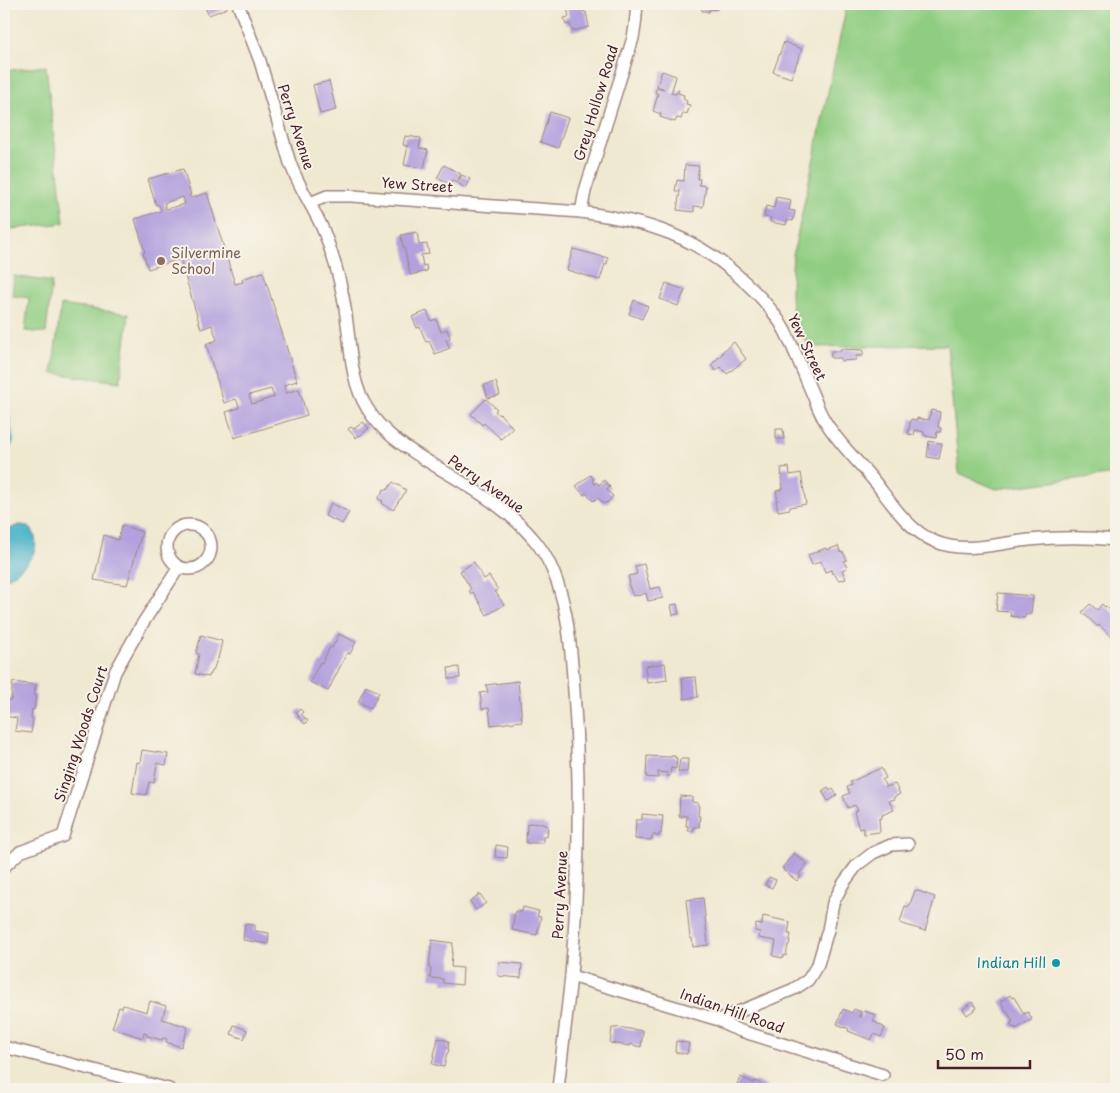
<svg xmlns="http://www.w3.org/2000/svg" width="1120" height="1093" font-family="'Playpen Sans',sans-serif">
<rect width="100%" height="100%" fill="#f7f3e8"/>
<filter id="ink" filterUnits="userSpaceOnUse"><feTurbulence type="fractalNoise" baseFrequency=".02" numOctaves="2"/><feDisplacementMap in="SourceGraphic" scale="10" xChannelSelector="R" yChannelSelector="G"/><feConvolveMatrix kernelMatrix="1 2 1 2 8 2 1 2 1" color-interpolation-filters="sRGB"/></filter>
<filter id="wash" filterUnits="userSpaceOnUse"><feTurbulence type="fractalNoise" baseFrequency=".0096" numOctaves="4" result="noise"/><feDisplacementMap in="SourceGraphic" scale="20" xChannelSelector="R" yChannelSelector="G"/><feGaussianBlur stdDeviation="1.12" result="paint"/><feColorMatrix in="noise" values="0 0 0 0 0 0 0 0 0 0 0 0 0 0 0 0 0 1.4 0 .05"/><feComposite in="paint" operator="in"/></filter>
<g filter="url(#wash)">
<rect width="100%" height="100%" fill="#f0e9d1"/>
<g fill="#90cd82" stroke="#6d7656">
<path d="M 847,4 L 1116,4 L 1116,474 L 996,489 L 959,473 L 947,345 L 809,347 C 804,338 799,328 795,318 C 788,299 792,275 793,255 Z"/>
<polygon points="46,66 64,223 4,230 4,71"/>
<polygon points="14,276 52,282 46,333 25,331 29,298 12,296"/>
<polygon points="61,305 129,314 120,382 52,373"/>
</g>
<path fill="#4ab3c9" stroke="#4a697a" d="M 18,525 C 26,525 31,526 34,534 C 42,557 19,570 4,581 L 4,532 Z"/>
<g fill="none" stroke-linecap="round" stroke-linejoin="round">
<polyline stroke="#4ab3c9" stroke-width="4" points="4,391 12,441 4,460"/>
</g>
<g id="blocks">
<g fill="#b2a1de" fill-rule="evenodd">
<polygon points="206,4 226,4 227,8 209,15 204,6"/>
<polygon points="566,4 582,4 584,12 586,12 589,27 572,31 570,24 566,25 564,18 569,17"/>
<polygon points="701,4 717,4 718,9 709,10 709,12 707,12 707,11 702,11"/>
<polygon points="784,42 802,49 791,78 773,72"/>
<polygon points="662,71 676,76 676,77 671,93 676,94 677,90 679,90 678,93 684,95 683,99 687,101 686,104 690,105 687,114 683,113 681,119 677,118 675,122 660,117 661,114 653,111 658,94 655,93 657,87 664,89 657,86"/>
<polygon points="329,81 336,110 320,114 313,85"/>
<polygon points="550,112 568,118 558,148 540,142"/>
<polygon points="405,136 421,138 419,148 428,150 424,168 404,165 408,146 403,145"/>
<polygon points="444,165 461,174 456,183 452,180 450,185 437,178"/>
<polygon points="685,165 699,166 697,179 700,179 699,185 706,186 703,207 694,206 694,212 677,210 680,191 675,191 677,180 684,181"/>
<path d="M 183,169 L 191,195 L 189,195 L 190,198 L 207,193 L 235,284 L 243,282 L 242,279 L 263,272 L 297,381 L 284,385 L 286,393 L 299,389 L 307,415 L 234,438 L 226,412 L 239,408 L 238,403 L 236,399 L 224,403 L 206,344 L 217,340 L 212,325 L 201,329 L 180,259 L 148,269 L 143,253 L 145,252 L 135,219 L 161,211 L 159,205 L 156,205 L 148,179 ZM 183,197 L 185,204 L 166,209 L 164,203 ZM 271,389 L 274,397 L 252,404 L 249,395 Z"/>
<polygon points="462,175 470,179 465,188 457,183"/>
<polygon points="776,197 791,200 789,210 795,211 793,221 787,220 786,225 770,222 771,218 764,217 766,206 774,208"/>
<polygon points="417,232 419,245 427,244 429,254 421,255 423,266 426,265 427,271 410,275 404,247 403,247 401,235"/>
<polygon points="573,249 608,258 607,264 605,264 600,280 567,270"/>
<polygon points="666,283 685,290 678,306 660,299"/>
<polygon points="634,300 648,306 642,319 629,314"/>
<polygon points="427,311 431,321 436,319 441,332 447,329 450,338 446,340 450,348 435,354 429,341 426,342 420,327 417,328 412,317"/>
<polygon points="734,342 746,359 727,374 721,367 716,371 711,365 723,353 722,352"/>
<polygon points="841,349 863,350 863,356 856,356 856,360 841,361 841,358 831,358 831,351 841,351"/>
<polygon points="496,382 500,395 488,398 484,385"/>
<polygon points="486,399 497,409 495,411 499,415 500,414 513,428 501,439 484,423 482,425 471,414"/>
<polygon points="931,410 940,412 938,427 941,428 940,432 937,432 936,438 926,436 926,435 924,435 924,432 915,430 914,435 908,434 911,419 917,420 917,418 929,420"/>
<polygon points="363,422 369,428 360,436 359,435 356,438 348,429 351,427 354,429"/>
<polygon points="776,429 783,429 784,439 776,439"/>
<polygon points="929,441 942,444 939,459 927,457"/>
<polygon points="789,467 790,475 801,473 806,504 790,507 790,509 778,511 776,500 778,500 776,491 783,489 781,468"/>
<polygon points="590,475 594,479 592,481 595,484 596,482 599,485 604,480 610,487 607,490 613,496 607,503 606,502 604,504 598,498 593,501 586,493 584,495 576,486"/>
<polygon points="393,482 406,490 401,499 400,499 393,510 382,503 383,501 378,499 384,489 387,490"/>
<polygon points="331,503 349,512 342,524 325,516"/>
<polygon points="122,525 142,532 127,585 94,580 104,535 118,540"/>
<polygon points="838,546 841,553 843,552 847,560 844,561 847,568 842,570 846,579 843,580 843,579 838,580 834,573 832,574 831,570 825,572 821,561 812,565 808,555 826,548 827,550"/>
<polygon points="474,562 484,579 489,576 498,590 495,591 504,605 487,615 473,592 471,594 469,590 471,589 460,571"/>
<polygon points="644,564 650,589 660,587 663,598 648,601 646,593 638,596 638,595 633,596 628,583 630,583 628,576 637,574 635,566"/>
<polygon points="998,593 1033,596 1031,614 1025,614 1025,618 1010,616 1011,612 996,611"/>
<polygon points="677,604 679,614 673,615 671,605"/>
<polygon points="1090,604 1097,610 1102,604 1105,607 1106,606 1116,616 1116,634 1113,638 1099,625 1098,627 1082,612"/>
<polygon points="339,634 356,642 350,654 347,653 328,691 310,682 320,662 322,663 330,647 332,648"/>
<polygon points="201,635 222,641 218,659 217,659 213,671 211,671 209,677 195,674 199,654 196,653"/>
<polygon points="665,663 667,680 647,683 645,666"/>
<polygon points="459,667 460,678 449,679 448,668"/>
<polygon points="696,677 698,697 684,699 682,678"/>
<polygon points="518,681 522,721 491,725 489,708 482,709 480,693 488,692 486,685"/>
<polygon points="13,682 36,685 34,695 36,695 34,710 32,709 31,718 33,719 31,733 15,731 17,718 4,716 6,700 11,700"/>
<polygon points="366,686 379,692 371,708 358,702"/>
<polygon points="300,709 303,712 301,714 308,721 305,724 298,718 299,716 296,713"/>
<polygon points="142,750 168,754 166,765 157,763 154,783 149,782 146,795 132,793 137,762 140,763"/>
<polygon points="647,756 671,757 671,756 675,756 675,758 677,758 676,769 671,768 670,776 667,776 668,773 658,772 658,778 646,777"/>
<polygon points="680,759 688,759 687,772 678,772"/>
<polygon points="881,768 886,778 882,780 886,787 895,784 900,794 894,797 895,799 889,801 894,810 882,815 882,818 879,819 880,832 864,834 863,828 859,829 854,812 858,810 855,805 848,808 843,796 850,793 847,787 852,785 850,782"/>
<polygon points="828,787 830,791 833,789 837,795 828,801 822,791"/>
<polygon points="680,796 692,797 692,802 698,803 698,806 699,806 698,816 700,816 699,827 694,827 693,831 688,831 688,826 686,826 687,816 679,816"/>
<polygon points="642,814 663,816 661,834 659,834 659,836 655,836 655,834 653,834 652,838 651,838 651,840 635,839 636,820 642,820"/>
<polygon points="529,823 544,824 544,825 548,826 547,837 543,836 543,843 526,843 527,824 529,824"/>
<polygon points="496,845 508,847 507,858 495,857"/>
<polygon points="794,853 807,864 799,874 801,876 797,881 783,870 784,869 782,868"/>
<polygon points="769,877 776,880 772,888 765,885"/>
<polygon points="915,890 935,897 925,931 900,923 905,906 909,907"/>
<polygon points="480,894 486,903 476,910 470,901"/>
<polygon points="703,898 708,945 693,947 692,938 690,938 686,900"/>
<polygon points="523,907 539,911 537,916 541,917 537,935 512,930 515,911 522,912"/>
<polygon points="763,916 790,922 788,934 791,934 789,945 788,945 786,956 784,955 783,958 773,956 776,941 759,938 760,932 755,931 756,924 762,925"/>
<polygon points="245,924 255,925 255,931 269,933 268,944 243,940"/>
<polygon points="432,940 453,943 451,967 463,968 462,985 443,983 443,979 430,978 431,969 429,968"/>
<polygon points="499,962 522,964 521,978 498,976"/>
<polygon points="1010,995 1012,998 1014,997 1024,1014 1028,1012 1032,1019 1016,1029 1015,1027 1013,1028 1010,1024 1012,1023 1011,1022 1013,1021 1001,1003 1001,1001"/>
<polygon points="150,1001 166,1006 162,1019 188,1027 181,1047 166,1042 167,1039 163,1038 162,1040 147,1036 147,1034 144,1033 143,1038 112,1028 119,1007 122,1008 123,1005 147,1012"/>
<polygon points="972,1002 977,1008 967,1015 963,1009"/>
<polygon points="843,1009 852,1013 854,1009 861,1012 859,1016 861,1017 864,1011 876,1015 873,1021 885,1028 881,1037 874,1034 871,1040 848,1031 849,1029 837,1024"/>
<polygon points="234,1025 247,1030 244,1039 231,1034"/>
<polygon points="617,1027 643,1031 641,1047 632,1045 632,1043 631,1043 630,1046 610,1043 612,1028 617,1028"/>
<polygon points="438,1038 449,1041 448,1049 449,1049 448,1053 447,1053 444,1067 432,1064"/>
<polygon points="676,1041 689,1043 687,1054 675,1052"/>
<polygon points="740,1077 754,1083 755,1081 766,1086 765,1089 735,1089"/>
</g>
</g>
</g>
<g filter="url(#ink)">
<use href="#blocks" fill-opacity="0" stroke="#9d847e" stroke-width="1"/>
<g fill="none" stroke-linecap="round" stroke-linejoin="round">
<defs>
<g id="minor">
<path d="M 238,4 L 260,61 L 290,163 C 298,184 310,203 320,223 C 327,237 331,252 336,267 C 341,285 345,304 347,323 C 351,352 351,382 367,408 C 382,433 405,447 429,462 C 466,485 508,507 536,542 C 567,581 571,643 574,691 C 581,786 579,881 571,976 C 567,1014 562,1052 558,1089"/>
<path d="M 310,203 L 327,196 L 352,196 L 581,212 C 647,221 699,237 747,284 C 762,298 776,313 785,331 C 795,351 803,372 812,393 C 816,402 819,412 825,421 C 838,443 858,461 875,482 C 892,504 909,531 936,542 C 966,554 999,543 1029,540 C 1058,537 1087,537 1116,540"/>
<polyline points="581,212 585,191 633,38 635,26 637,4"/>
<circle cx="189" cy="547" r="22"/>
<polyline points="4,867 20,852 63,836 115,672 141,626 179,567"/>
<polyline points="571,976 719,1020 728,1026 741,1031 883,1075"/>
<polyline points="719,1020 794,989 808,980 818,964 828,930 833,903 843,884 857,865 873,853 891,845 908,844"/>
<polyline points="4,1047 169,1089"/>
</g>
</defs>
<use href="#minor" stroke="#9d847e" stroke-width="14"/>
<use href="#minor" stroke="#fff" stroke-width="11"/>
</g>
</g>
<circle fill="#8d6e63" stroke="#f7f3e8" stroke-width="2" cx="161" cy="261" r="5"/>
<circle fill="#0f9aa8" stroke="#f7f3e8" stroke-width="2" cx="1056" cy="963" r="5"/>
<g text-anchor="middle" stroke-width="4" stroke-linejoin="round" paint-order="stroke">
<g font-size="14" fill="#4a1f2b" stroke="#f7f3e8">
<text transform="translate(596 103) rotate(-73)" y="5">Grey Hollow Road</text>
<text transform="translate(296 127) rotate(72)" y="5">Perry Avenue</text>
<text transform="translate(417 185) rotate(4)" y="5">Yew Street</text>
<text transform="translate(807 347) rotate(65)" y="5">Yew Street</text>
<text transform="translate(486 484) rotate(35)" y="5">Perry Avenue</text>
<text transform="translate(81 734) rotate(-72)" y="5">Singing Woods Court</text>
<text transform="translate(560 895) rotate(-87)" y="5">Perry Avenue</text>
<text transform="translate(732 1011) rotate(19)" y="5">Indian Hill Road</text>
</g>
<g font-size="14" fill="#785e54" stroke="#f7f3e8" text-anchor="start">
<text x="171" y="258">Silvermine<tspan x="171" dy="16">School</tspan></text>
</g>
<g font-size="14" fill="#0d838f" stroke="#f7f3e8" text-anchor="end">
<text x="1046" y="968">Indian Hill</text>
</g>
</g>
<rect width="1120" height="1093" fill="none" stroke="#f7f3e8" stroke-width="20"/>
<path d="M938 1060v8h92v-8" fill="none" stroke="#4a1f2b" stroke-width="2.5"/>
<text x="945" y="1060" font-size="15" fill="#4a1f2b" stroke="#f7f3e8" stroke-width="4" paint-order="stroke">50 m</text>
</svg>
